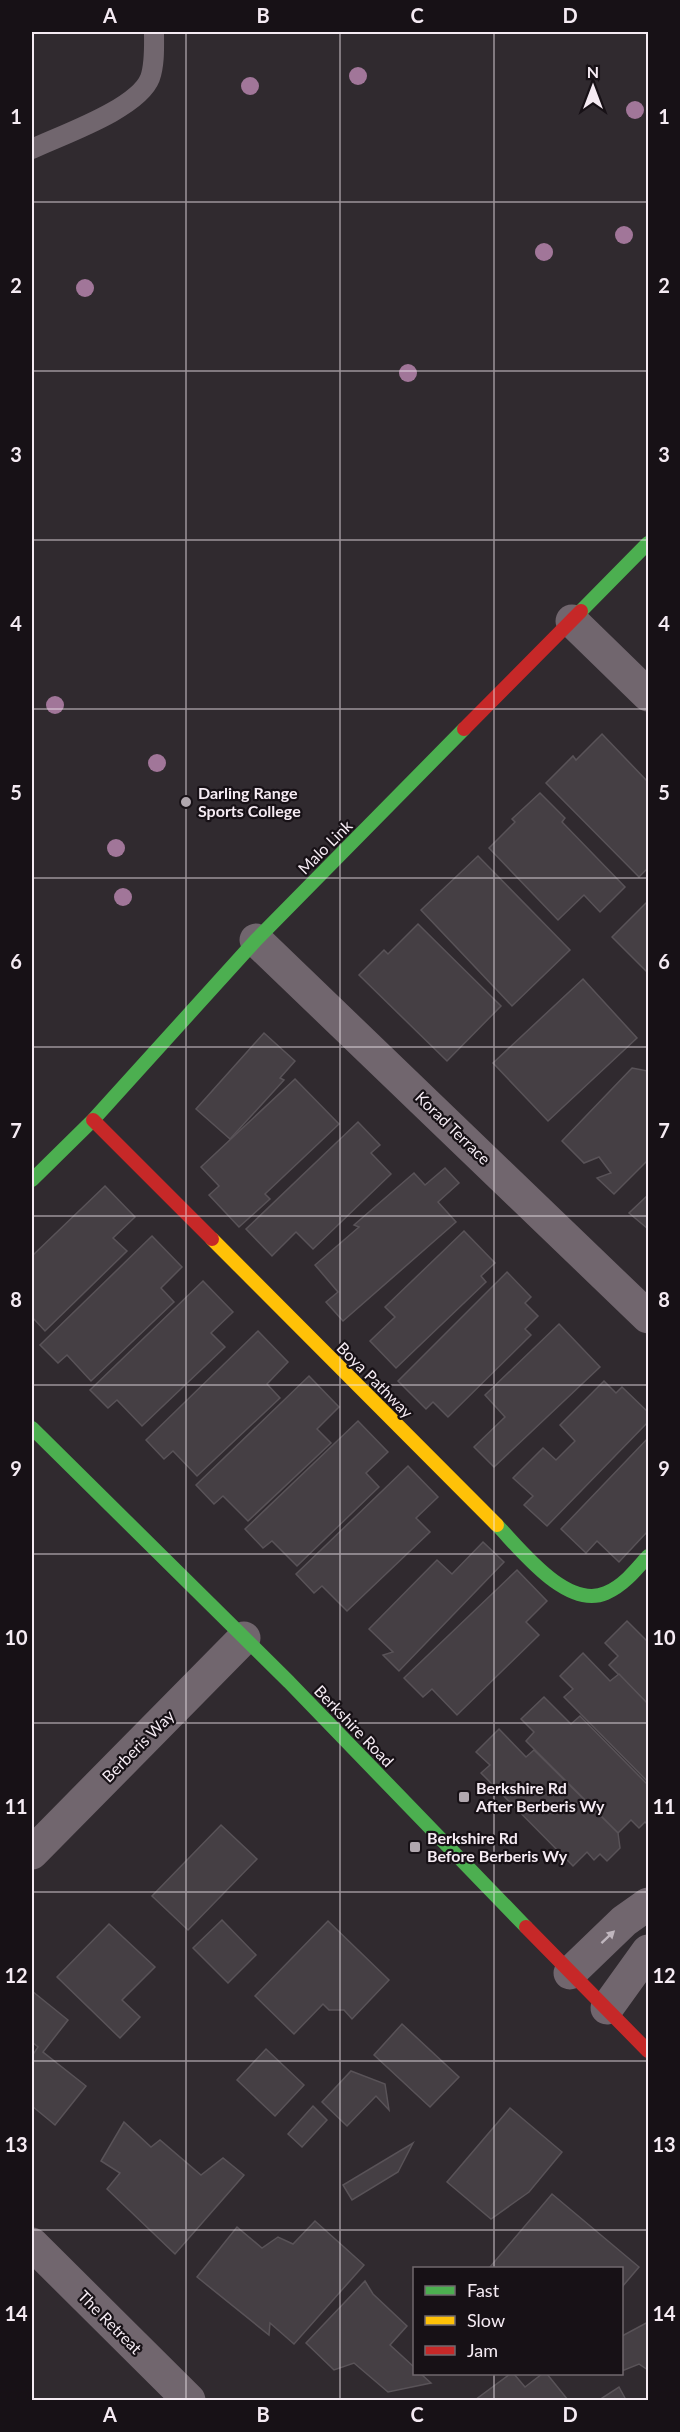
<svg xmlns="http://www.w3.org/2000/svg" width="680" height="2432" font-family="Lato,sans-serif">
<rect width="100%" height="100%" fill="#302a2f"/>
<g fill="#453f44" stroke="#595358" stroke-width="1.5">
<polygon points="602,734 648,782 648,868 639,877 546,783 573,756 576,760"/>
<polygon points="540,793 565,818 562,822 625,887 600,912 584,895 558,920 489,848 515,822 512,819"/>
<polygon points="478,856 570,950 512,1006 421,910"/>
<polygon points="648,901 648,973 612,937"/>
<polygon points="418,924 501,1006 447,1061 359,975 384,950 388,954"/>
<polygon points="583,979 637,1038 548,1121 493,1063"/>
<polygon points="264,1033 295,1061 280,1078 284,1080 230,1139 196,1109"/>
<polygon points="632,1068 648,1071 648,1160 614,1194 597,1178 611,1173 599,1157 584,1163 562,1141"/>
<polygon points="295,1079 339,1124 265,1194 270,1199 239,1227 209,1195 219,1186 201,1167"/>
<polygon points="358,1122 380,1145 371,1153 391,1174 313,1249 296,1232 272,1256 246,1229"/>
<polygon points="445,1168 459,1183 438,1202 456,1222 343,1321 326,1302 338,1292 315,1265 359,1227 354,1225 414,1173 425,1185"/>
<polygon points="105,1186 135,1217 113,1238 127,1251 45,1331 32,1317 32,1256"/>
<polygon points="648,1195 648,1229 629,1213"/>
<polygon points="464,1231 495,1263 481,1276 486,1282 396,1368 370,1341 395,1317 385,1307"/>
<polygon points="152,1236 182,1267 161,1288 174,1302 91,1381 67,1355 58,1363 40,1345"/>
<polygon points="507,1272 531,1297 525,1303 538,1316 525,1329 531,1335 448,1417 433,1402 426,1409 398,1381"/>
<polygon points="203,1281 233,1312 211,1333 225,1347 142,1426 117,1400 108,1408 90,1390"/>
<polygon points="559,1324 600,1367 494,1467 474,1447 505,1417 485,1395"/>
<polygon points="258,1331 288,1362 267,1384 280,1398 197,1476 173,1451 164,1459 146,1440"/>
<polygon points="309,1376 339,1407 317,1429 331,1443 248,1521 223,1496 214,1504 196,1485"/>
<polygon points="604,1381 616,1393 622,1387 648,1412 648,1422 547,1526 524,1505 533,1496 513,1478 543,1448 556,1460 575,1441 560,1425"/>
<polygon points="358,1421 388,1452 366,1473 379,1487 297,1566 272,1541 263,1548 245,1529"/>
<polygon points="648,1438 648,1531 619,1562 597,1541 586,1553 561,1529"/>
<polygon points="408,1466 438,1497 416,1518 430,1532 347,1611 322,1586 314,1593 296,1574"/>
<polygon points="483,1542 504,1562 399,1671 383,1655 393,1652 369,1629 437,1560 452,1574"/>
<polygon points="517,1570 547,1601 526,1622 539,1635 457,1715 432,1689 423,1697 404,1678"/>
<polygon points="627,1621 648,1642 648,1704 609,1665 618,1656 605,1643"/>
<polygon points="583,1653 610,1681 619,1674 648,1704 648,1782 564,1697 573,1689 560,1676"/>
<polygon points="544,1697 571,1724 580,1716 648,1785 648,1825 645,1822 639,1828 631,1820 618,1833 526,1741 534,1732 521,1719"/>
<polygon points="499,1729 526,1757 534,1750 618,1833 620,1848 607,1861 600,1854 594,1860 587,1852 573,1866 481,1773 490,1765 476,1752"/>
<polygon points="221,1825 257,1859 188,1930 152,1896"/>
<polygon points="222,1920 256,1955 228,1983 193,1948"/>
<polygon points="328,1921 389,1980 352,2019 344,2010 329,2010 323,2004 294,2034 255,1996"/>
<polygon points="109,1924 155,1967 122,2000 140,2017 120,2038 57,1977"/>
<polygon points="32,1991 68,2020 43,2052 86,2086 55,2125 32,2106 32,2056 38,2047 32,2042"/>
<polygon points="402,2024 459,2077 430,2107 374,2055"/>
<polygon points="266,2049 304,2085 275,2116 237,2080"/>
<polygon points="351,2071 385,2084 389,2110 376,2096 347,2126 322,2102"/>
<polygon points="313,2106 327,2120 302,2147 288,2134"/>
<polygon points="510,2108 562,2152 529,2192 491,2219 447,2182"/>
<polygon points="124,2122 151,2147 160,2140 201,2175 223,2158 244,2175 175,2254 107,2189 120,2173 101,2161"/>
<polygon points="413,2143 398,2172 352,2200 343,2185"/>
<polygon points="552,2194 639,2267 622,2287 622,2268 490,2267"/>
<polygon points="315,2221 364,2265 294,2344 270,2323 269,2335 197,2277 237,2227 262,2248 278,2237 293,2244"/>
<polygon points="365,2281 373,2294 407,2326 390,2345 414,2367 414,2374 421,2374 431,2383 388,2392 354,2363 334,2370 306,2343"/>
<polygon points="648,2322 648,2370 639,2364 622,2371 622,2336"/>
<polygon points="510,2374 514,2374 525,2387 542,2374 547,2374 568,2400 475,2400"/>
<polygon points="619,2387 626,2400 599,2400"/>
</g>
<g fill="none" stroke-linecap="round" stroke-linejoin="round">
<path stroke="#71666e" stroke-width="20" d="M 32,149 C 61,135 138,109 150,78 C 155,64 154,46 154,32"/>
<g stroke="#71666e" stroke-width="33">
<polyline points="572,621 648,695"/>
<polyline points="256,940 648,1317"/>
<polyline points="32,1853 244,1638"/>
<polyline points="570,1973 624,1921 648,1904"/>
<polyline points="607,2008 648,1951"/>
<polyline points="32,2244 189,2400"/>
</g>
<g stroke="#4caf50" stroke-width="14">
<polyline points="581,611 648,543"/>
<polyline points="32,1180 93,1120 256,940 464,729"/>
<polyline points="32,1428 289,1682 526,1927"/>
<path d="M 497,1525 C 521,1550 567,1610 606,1593 C 623,1586 636,1570 648,1556"/>
</g>
<polyline stroke="#ffc107" stroke-width="14" points="212,1239 497,1525"/>
<g stroke="#c62828" stroke-width="14">
<polyline points="464,729 581,611"/>
<polyline points="93,1120 212,1239"/>
<polyline points="526,1927 648,2051"/>
</g>
</g>
<g fill="#a17699">
<circle cx="358" cy="76" r="9"/>
<circle cx="250" cy="86" r="9"/>
<circle cx="635" cy="110" r="9"/>
<circle cx="624" cy="235" r="9"/>
<circle cx="544" cy="252" r="9"/>
<circle cx="85" cy="288" r="9"/>
<circle cx="408" cy="373" r="9"/>
<circle cx="55" cy="705" r="9"/>
<circle cx="157" cy="763" r="9"/>
<circle cx="116" cy="848" r="9"/>
<circle cx="123" cy="897" r="9"/>
</g>
<defs><path id="oneway-solid" d="M-6-.8H1V-3.2L6.5 0L1 3.2V.8H-6Z" transform="scale(1.5)"/></defs>
<use fill="#c0b6be" href="#oneway-solid" transform="translate(608 1937) rotate(-43)"/>
<path fill="none" stroke="#f5ebf3" stroke-width="1.5" stroke-opacity="0.55" d="M 186,32 L 186,2400M 340,32 L 340,2400M 494,32 L 494,2268M 32,202 L 648,202M 32,371 L 648,371M 32,540 L 648,540M 32,709 L 648,709M 32,878 L 648,878M 32,1047 L 648,1047M 32,1216 L 648,1216M 32,1385 L 648,1385M 32,1554 L 648,1554M 32,1723 L 648,1723M 32,1892 L 648,1892M 32,2061 L 648,2061M 32,2230 L 648,2230M 494,2374 L 494,2400"/>
<g fill="#b0a7ae" stroke="#171116" stroke-width="2">
<circle cx="186" cy="802" r="6"/>
<rect x="458" y="1791" width="12" height="12" rx="3"/>
<rect x="409" y="1841" width="12" height="12" rx="3"/>
</g>
<g text-anchor="middle" stroke-width="4.5" stroke-linejoin="round" paint-order="stroke">
<g font-size="16" font-weight="bold" fill="#f5ebf3" stroke="#171116" text-anchor="start">
<text x="198" y="799">Darling Range<tspan x="198" dy="18">Sports College</tspan></text>
<text x="476" y="1794">Berkshire Rd<tspan x="476" dy="18">After Berberis Wy</tspan></text>
<text x="427" y="1844">Berkshire Rd<tspan x="427" dy="18">Before Berberis Wy</tspan></text>
</g>
<g font-size="16" fill="#f5ebf3" stroke="#171116">
<text transform="translate(325 847) rotate(-45)" y="6">Malo Link</text>
<text transform="translate(453 1128) rotate(44)" y="6">Korad Terrace</text>
<text transform="translate(375 1380) rotate(45)" y="6">Boya Pathway</text>
<text transform="translate(354 1726) rotate(46)" y="6">Berkshire Road</text>
<text transform="translate(138 1746) rotate(-45)" y="6">Berberis Way</text>
<text transform="translate(110 2322) rotate(45)" y="6">The Retreat</text>
</g>
</g>
<rect width="680" height="2432" fill="none" stroke="#171116" stroke-width="66"/>
<rect x="413" y="2267" width="210" height="108" fill="#171116" stroke="#70686e" stroke-width="1.5"/>
<rect x="425" y="2286" width="30" height="9" fill="#4caf50" stroke="#70686e" stroke-width="1.5"/>
<text x="467" y="2297" font-size="18" fill="#f5ebf3">Fast</text>
<rect x="425" y="2316" width="30" height="9" fill="#ffc107" stroke="#70686e" stroke-width="1.5"/>
<text x="467" y="2327" font-size="18" fill="#f5ebf3">Slow</text>
<rect x="425" y="2346" width="30" height="9" fill="#c62828" stroke="#70686e" stroke-width="1.5"/>
<text x="467" y="2357" font-size="18" fill="#f5ebf3">Jam</text>
<g transform="translate(593 87)" stroke="#171116" stroke-width="4.5" paint-order="stroke">
<path d="M0-4.5L10 22L0 15L-10 22Z" fill="#f5ebf3"/>
<text y="-9" font-size="16" font-weight="bold" text-anchor="middle" fill="#f5ebf3">N</text>
</g>
<rect x="33" y="33" width="614" height="2366" fill="none" stroke="#f5ebf3" stroke-width="2"/>
<g font-size="20" text-anchor="middle" font-weight="bold" fill="#f5ebf3">
<text x="110" y="23">A</text>
<text x="263" y="23">B</text>
<text x="417" y="23">C</text>
<text x="570" y="23">D</text>
<text x="16" y="124">1</text>
<text x="664" y="124">1</text>
<text x="16" y="293">2</text>
<text x="664" y="293">2</text>
<text x="16" y="462">3</text>
<text x="664" y="462">3</text>
<text x="16" y="631">4</text>
<text x="664" y="631">4</text>
<text x="16" y="800">5</text>
<text x="664" y="800">5</text>
<text x="16" y="969">6</text>
<text x="664" y="969">6</text>
<text x="16" y="1138">7</text>
<text x="664" y="1138">7</text>
<text x="16" y="1307">8</text>
<text x="664" y="1307">8</text>
<text x="16" y="1476">9</text>
<text x="664" y="1476">9</text>
<text x="16" y="1645">10</text>
<text x="664" y="1645">10</text>
<text x="16" y="1814">11</text>
<text x="664" y="1814">11</text>
<text x="16" y="1983">12</text>
<text x="664" y="1983">12</text>
<text x="16" y="2152">13</text>
<text x="664" y="2152">13</text>
<text x="16" y="2321">14</text>
<text x="664" y="2321">14</text>
<text x="110" y="2422">A</text>
<text x="263" y="2422">B</text>
<text x="417" y="2422">C</text>
<text x="570" y="2422">D</text>
</g>
</svg>
